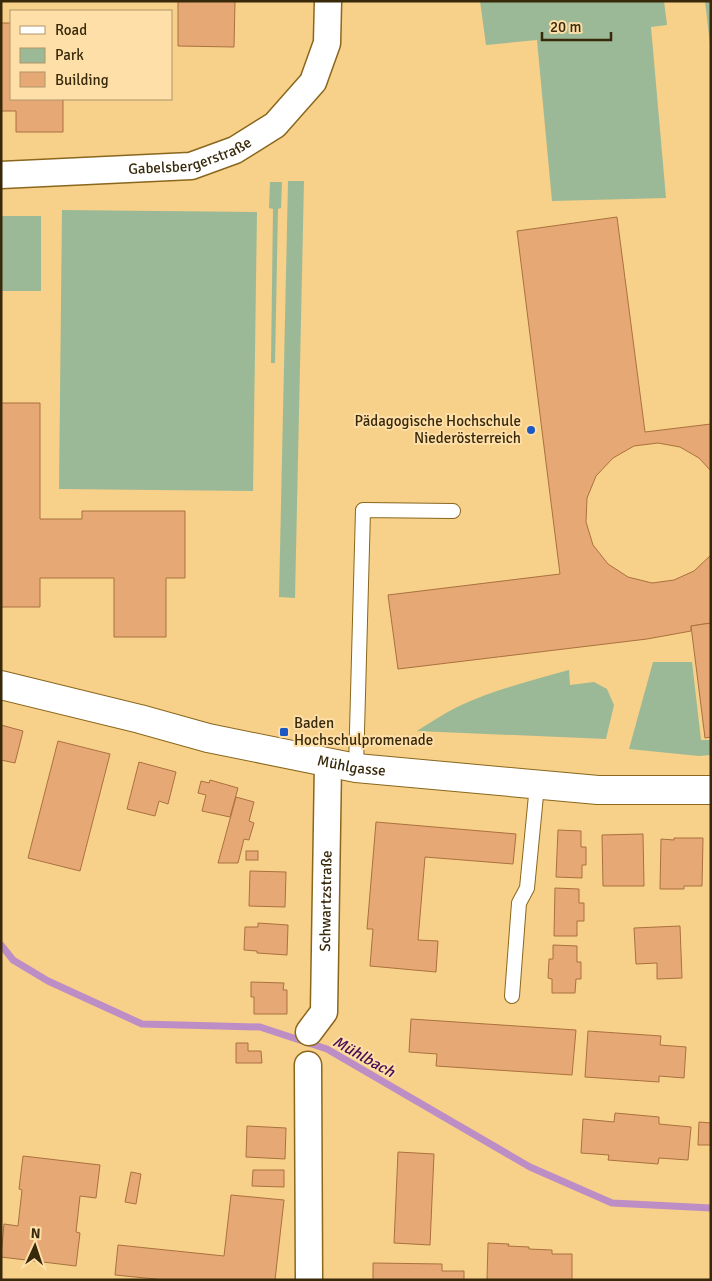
<svg xmlns="http://www.w3.org/2000/svg" width="712" height="1281" font-family="Signika,sans-serif">
<rect width="100%" height="100%" fill="#f7d08a"/>
<g fill="#9bb996">
<polygon points="480,1 664,1 667,25 651,27 666,198 552,201 537,40 486,45"/>
<polygon points="705,1 711,1 711,53"/>
<polygon points="288,181 304,181 295,598 279,597"/>
<polygon points="270,182 282,182 281,208 278,209 275,363 271,363 273,209 269,208"/>
<polygon points="62,210 257,212 253,491 59,489"/>
<rect x="1" y="216" width="40" height="75"/>
<polygon points="653,662 692,662 701,740 711,740 711,755 699,756 629,749"/>
<path d="M 569,670 L 570,685 L 594,682 L 607,689 L 614,705 L 606,739 L 417,731 C 426,725 436,719 446,713 C 482,693 529,681 569,670 Z"/>
</g>
<g fill="none" stroke-linecap="round" stroke-linejoin="round">
<polyline stroke="#bd8dc6" stroke-width="7" points="1,945 13,960 48,981 142,1024 260,1027 327,1049 530,1167 612,1203 711,1208"/>
</g>
<g fill="#e6a975" stroke="#aa713e">
<polygon points="178,1 235,1 234,47 178,46"/>
<polygon points="1,23 11,23 11,99 63,99 63,132 16,132 16,111 1,111"/>
<polygon points="617,217 645,432 711,424 711,471 699,458 680,447 658,443 634,446 613,458 596,476 587,498 586,522 593,545 608,564 628,577 652,583 674,580 694,571 711,555 711,623 691,626 691,631 647,639 398,669 388,595 560,574 517,231"/>
<polygon points="1,403 40,403 40,519 82,519 82,511 185,511 185,578 166,578 166,637 114,637 114,578 40,578 40,607 1,607"/>
<polygon points="711,623 711,737 705,738 691,626"/>
<polygon points="1,725 23,731 15,763 1,760"/>
<polygon points="58,741 110,754 80,871 28,858"/>
<polygon points="139,762 176,772 168,804 159,801 155,816 127,809"/>
<polygon points="210,780 238,788 230,817 202,811 206,795 198,793 201,781 209,783"/>
<polygon points="236,797 254,802 249,821 254,823 249,840 244,839 238,863 218,863"/>
<polygon points="376,822 516,834 513,864 425,857 418,940 438,941 436,972 370,966 373,929 367,929"/>
<polygon points="558,830 581,831 581,847 586,847 586,865 582,865 582,878 556,877"/>
<polygon points="643,834 644,886 603,886 602,835"/>
<polygon points="674,838 703,838 702,886 684,886 684,889 660,889 661,839 674,840"/>
<rect x="246" y="851" width="12" height="9"/>
<polygon points="250,871 286,872 285,907 249,906"/>
<polygon points="555,888 579,889 579,903 584,903 584,921 577,921 577,936 554,936"/>
<polygon points="258,923 288,925 287,955 257,953 257,951 244,950 245,927 258,927"/>
<polygon points="680,926 682,978 657,979 657,963 636,964 634,928"/>
<polygon points="553,945 577,946 577,962 581,962 581,979 576,979 575,993 552,993 552,979 548,978 549,959 553,959"/>
<polygon points="251,982 284,983 283,990 287,990 287,1014 254,1014 254,997 251,997"/>
<polygon points="411,1019 576,1030 572,1075 436,1066 437,1054 409,1052"/>
<polygon points="588,1031 661,1036 660,1045 686,1047 684,1078 659,1076 659,1082 585,1077"/>
<polygon points="236,1043 248,1043 248,1051 261,1051 262,1063 236,1063"/>
<polygon points="615,1113 659,1117 659,1124 691,1127 688,1160 659,1158 658,1164 608,1160 609,1155 581,1153 583,1119 614,1122"/>
<polygon points="699,1122 711,1123 711,1145 698,1145"/>
<polygon points="247,1126 286,1128 285,1159 246,1157"/>
<polygon points="398,1152 434,1154 430,1245 394,1243"/>
<polygon points="23,1156 100,1165 96,1198 80,1196 76,1232 80,1233 76,1266 1,1257 4,1224 18,1226 22,1190 19,1189"/>
<polygon points="253,1170 284,1170 284,1187 252,1186"/>
<polygon points="131,1172 141,1174 136,1204 125,1202"/>
<polygon points="231,1195 284,1200 275,1280 165,1280 115,1275 118,1245 224,1256"/>
<polygon points="488,1243 509,1244 508,1246 529,1247 529,1249 552,1250 552,1254 572,1254 572,1280 487,1280"/>
<polygon points="373,1263 442,1264 442,1271 464,1271 464,1280 373,1280"/>
</g>
<g fill="none" stroke-linecap="round" stroke-linejoin="round">
<defs>
<g id="service">
<polyline points="356,768 363,510 453,511"/>
<polyline points="512,996 519,903 527,888 537,785"/>
</g>
<g id="minor">
<path id="s1" d="M 1,175 L 191,166 L 235,150 L 275,125 L 313,82 L 327,43 L 328,1"/>
<path id="s2" d="M 309,1032 L 324,1012 L 328,764"/>
<polyline points="308,1065 309,1280"/>
</g>
<g id="tertiary">
<path id="s3" d="M 1,685 L 140,719 L 208,738 L 356,768 L 598,790 L 711,790"/>
</g>
</defs>
<use href="#service" stroke="#8a671d" stroke-width="16"/>
<use href="#minor" stroke="#8a671d" stroke-width="29"/>
<use href="#tertiary" stroke="#8a671d" stroke-width="30"/>
<use href="#service" stroke="#fff" stroke-width="14"/>
<use href="#minor" stroke="#fff" stroke-width="26"/>
<use href="#tertiary" stroke="#fff" stroke-width="28"/>
</g>
<g fill="#1c58c4" stroke="#fedfa8" stroke-width="2">
<circle cx="531" cy="430" r="5"/>
<rect x="279" y="727" width="10" height="10" rx="2.5"/>
</g>
<g text-anchor="middle" stroke-width="4" stroke-linejoin="round" paint-order="stroke">
<g font-size="15" fill="#38290b" stroke="#fedfa8">
<text dy="5" stroke="none"><textPath href="#s1" startOffset="191">Gabelsbergerstraße</textPath></text>
<text dy="5" stroke="none"><textPath href="#s3" startOffset="360">Mühlgasse</textPath></text>
<text dy="5" stroke="none"><textPath href="#s2" startOffset="136">Schwartzstraße</textPath></text>
</g>
<g font-size="15" fill="#38290b" stroke="#fedfa8" text-anchor="end">
<text x="521" y="426">Pädagogische Hochschule<tspan x="521" dy="17">Niederösterreich</tspan></text>
<text x="294" y="728" text-anchor="start">Baden<tspan x="294" dy="17">Hochschulpromenade</tspan></text>
</g>
<g font-size="16" font-style="italic" fill="#490d54" stroke="#fedfa8">
<text transform="translate(364 1056) rotate(29)" y="6">Mühlbach</text>
</g>
</g>
<rect width="712" height="1281" fill="none" stroke="#38290b" stroke-width="5"/>
<rect x="10" y="10" width="162" height="90" fill="#fedfa8" stroke="#af9669"/>
<rect x="20" y="26" width="25" height="8" fill="#ffffff" stroke="#af9669"/>
<text x="55" y="35" font-size="15" fill="#38290b">Road</text>
<rect x="20" y="48" width="25" height="15" fill="#9bb996" stroke="#af9669"/>
<text x="55" y="60" font-size="15" fill="#38290b">Park</text>
<rect x="20" y="72" width="25" height="15" fill="#e6a975" stroke="#af9669"/>
<text x="55" y="85" font-size="15" fill="#38290b">Building</text>
<g transform="translate(35 1246) rotate(3)" stroke="#fedfa8" stroke-width="4" paint-order="stroke">
<path d="M0-4L9 19L0 12L-9 19Z" fill="#38290b"/>
<text y="-8" font-size="14" font-weight="bold" text-anchor="middle" fill="#38290b">N</text>
</g>
<path d="M542 32v8h69v-8" fill="none" stroke="#38290b" stroke-width="2.5"/>
<text x="550" y="32" font-size="15" fill="#38290b" stroke="#fedfa8" stroke-width="4" paint-order="stroke">20 m</text>
</svg>
